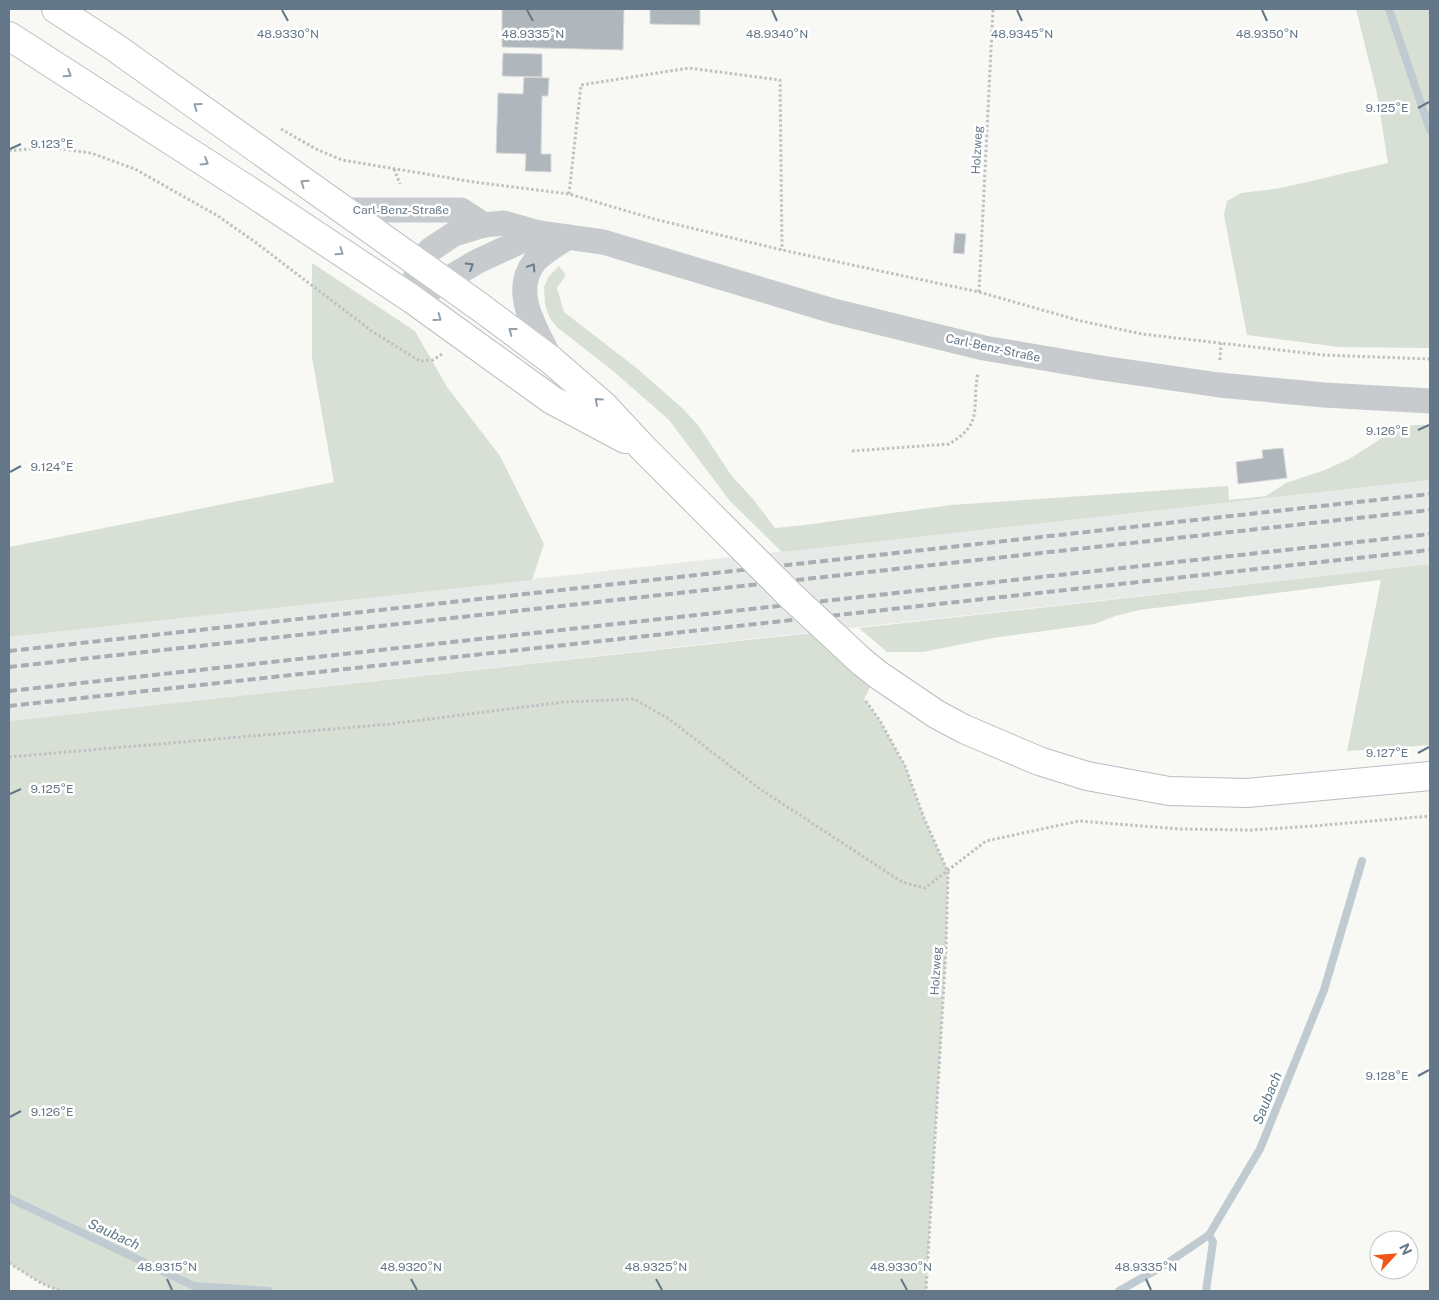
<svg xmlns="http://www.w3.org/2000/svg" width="1439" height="1300" font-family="'Public Sans',sans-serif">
<rect width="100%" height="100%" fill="#f8f8f4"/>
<polygon fill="#e8eae8" points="1430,480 1430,564 9,721 9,637"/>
<g fill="#d8e0d5">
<polygon points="1356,9 1430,9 1430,348 1339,347 1247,335 1224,215 1227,201 1241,193 1281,188 1388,163 1377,94"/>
<polygon points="312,263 415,331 447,387 500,456 544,544 532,580 9,637 9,547 334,482 312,357"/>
<polygon points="559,266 566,275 557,288 564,312 639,370 682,408 698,425 731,475 753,499 775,528 805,525 951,505 1228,486 1229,500 1266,496 1286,483 1325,470 1351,458 1402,425 1430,425 1430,480 782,552 730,501 669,420 612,370 558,328 550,319 545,304 544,287 549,276"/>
<polygon points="1430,564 1430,745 1347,751 1381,580 1139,610 1115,616 1095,624 993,638 923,652 887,652 859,628"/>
<polygon points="831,631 877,674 864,699 880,721 905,766 924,818 948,872 946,949 926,1291 60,1291 41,1283 9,1263 9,721"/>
</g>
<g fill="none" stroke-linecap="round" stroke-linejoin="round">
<g stroke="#c0cbd1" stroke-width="8">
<polyline points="1389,9 1430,130"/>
<polyline points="9,1198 194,1286 269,1291"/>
<polyline points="1119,1291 1163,1266 1209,1235 1260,1149 1324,990 1362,861"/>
<polyline points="1206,1291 1213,1242 1209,1235"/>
</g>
</g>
<g fill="#afb7bd" stroke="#d9d9d7">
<polygon points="502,9 624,9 623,50 502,47"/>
<polygon points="650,9 700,9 700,25 650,24"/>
<polygon points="503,53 542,54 542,77 502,76"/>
<polygon points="524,77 549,78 548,96 542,96 541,154 551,154 551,172 525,171 526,154 496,153 498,93 523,94"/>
<polygon points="955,233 966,234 964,254 953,253"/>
<polygon points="1283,448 1287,478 1238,484 1236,462 1263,458 1262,450"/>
</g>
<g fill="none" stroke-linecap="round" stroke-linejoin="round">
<defs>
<g id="major">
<polyline points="56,9 113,46 480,307 551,360 603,405 644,449 698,503"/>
<polyline points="9,36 251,192 412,299 552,400 625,439"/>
<polyline points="861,661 877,674 936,714 964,729 1039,761 1087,776 1169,791 1247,793 1430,776"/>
</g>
</defs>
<use href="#major" stroke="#babec2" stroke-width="30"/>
<g stroke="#bec1c3" stroke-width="3" stroke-dasharray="2.5 2.5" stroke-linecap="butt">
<polyline points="281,129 316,149 342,160 474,182 569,194 654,219 782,250 979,292 1081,321 1142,334 1323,355 1430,359"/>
<polyline points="9,151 47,147 91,153 135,169 218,216 255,242 373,332 420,361 433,360 442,354"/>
<polyline points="394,169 400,184"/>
<polyline points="569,194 581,85 689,68 780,80 782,250"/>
<polyline points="979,292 993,9"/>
<polyline points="1220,360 1221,343"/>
<path d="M 852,451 L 949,444 C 985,423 971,407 978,373"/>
<polyline points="866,701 880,721 905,766 924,818 948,872 946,949 926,1291"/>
<polyline points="9,757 390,724 564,702 634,699 669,719 760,789 902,882 925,888 986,841 1079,821 1180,829 1251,830 1313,826 1430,816"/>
<polyline points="9,1263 41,1283 60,1291"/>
</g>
<g stroke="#c7cbce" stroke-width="25">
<polyline points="344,210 461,210 484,225"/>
<polyline points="428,291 476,262 539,233"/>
<polyline points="412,299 418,263 430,250 454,234 484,225 504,223 539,233 603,242 833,311 984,348 1102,368 1219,385 1324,395 1430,401"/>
<path d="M 551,360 C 537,330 509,291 536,260 C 545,251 558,244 568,237"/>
</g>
<use href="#major" stroke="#fff" stroke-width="28"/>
<g stroke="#a7adb3" stroke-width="4" stroke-dasharray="8 4" stroke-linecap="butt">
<polyline points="9,651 1430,494"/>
<polyline points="9,667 1430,510"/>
<polyline points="9,691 1430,534"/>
<polyline points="9,706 1430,550"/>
</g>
<defs>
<polyline id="major-bridge" points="698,503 790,595 861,661"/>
</defs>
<use href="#major-bridge" stroke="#babec2" stroke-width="30" stroke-linecap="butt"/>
<use href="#major-bridge" stroke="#fff" stroke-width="28"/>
</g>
<defs><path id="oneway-chevron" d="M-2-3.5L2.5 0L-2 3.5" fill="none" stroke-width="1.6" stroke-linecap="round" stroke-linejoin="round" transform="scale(1.25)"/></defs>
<g stroke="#92a0ac">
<use href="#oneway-chevron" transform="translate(68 74) rotate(33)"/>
<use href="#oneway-chevron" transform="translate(197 106) rotate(-144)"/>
<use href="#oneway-chevron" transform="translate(205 162) rotate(32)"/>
<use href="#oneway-chevron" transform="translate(304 183) rotate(-145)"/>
<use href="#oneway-chevron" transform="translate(340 252) rotate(34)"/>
<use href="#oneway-chevron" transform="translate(438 318) rotate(36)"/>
<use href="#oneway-chevron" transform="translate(512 331) rotate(-143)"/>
<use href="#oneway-chevron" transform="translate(598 401) rotate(-138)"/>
</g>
<g stroke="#697b8c">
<use href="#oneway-chevron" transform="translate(470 266) rotate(-32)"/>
<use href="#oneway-chevron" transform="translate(532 267) rotate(-58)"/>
</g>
<path fill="none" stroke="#647788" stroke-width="2" d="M 282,10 L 288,21M 527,10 L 533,21M 772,10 L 777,21M 1017,10 L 1022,21M 1262,10 L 1267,21M 1418,108 L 1429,102M 10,149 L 21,144M 1418,430 L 1429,425M 10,472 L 21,466M 1418,753 L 1429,747M 10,794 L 21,789M 1418,1076 L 1429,1070M 10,1117 L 21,1111M 167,1279 L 172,1290M 411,1279 L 417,1290M 656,1279 L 662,1290M 901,1279 L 907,1290M 1146,1279 L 1151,1290"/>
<g text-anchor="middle" stroke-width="5" stroke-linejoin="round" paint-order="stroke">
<g font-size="12" fill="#647788" stroke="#fff">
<text transform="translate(977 150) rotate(-87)" y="4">Holzweg</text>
<text x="401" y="214">Carl-Benz-Straße</text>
<text transform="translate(993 348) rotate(12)" y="4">Carl-Benz-Straße</text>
<text transform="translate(936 971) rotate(-87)" y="4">Holzweg</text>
</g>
<g font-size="14" font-style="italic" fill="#5f7984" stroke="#fff">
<text transform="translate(1267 1098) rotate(-68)" y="5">Saubach</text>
<text transform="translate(114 1234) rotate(25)" y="5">Saubach</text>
</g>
</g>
<g font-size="12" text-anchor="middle" fill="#647788" stroke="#fff" stroke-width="5" stroke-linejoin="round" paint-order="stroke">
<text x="288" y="38">48.9330°N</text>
<text x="777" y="38">48.9340°N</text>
<text x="1022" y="38">48.9345°N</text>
<text x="1267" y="38">48.9350°N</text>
<text x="533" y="38">48.9335°N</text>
<text x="1387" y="112">9.125°E</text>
<text x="52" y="148">9.123°E</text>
<text x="1387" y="435">9.126°E</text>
<text x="52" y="471">9.124°E</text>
<text x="1387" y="757">9.127°E</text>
<text x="52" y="793">9.125°E</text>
<text x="1387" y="1080">9.128°E</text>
<text x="52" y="1116">9.126°E</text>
<text x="167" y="1271">48.9315°N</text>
<text x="411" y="1271">48.9320°N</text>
<text x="656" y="1271">48.9325°N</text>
<text x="901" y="1271">48.9330°N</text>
<text x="1146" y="1271">48.9335°N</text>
</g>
<rect width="1439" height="1300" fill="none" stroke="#647788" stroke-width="20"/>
<g transform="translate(1394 1255) rotate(64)"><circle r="24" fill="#ffffff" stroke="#c1c9cf"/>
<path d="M0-4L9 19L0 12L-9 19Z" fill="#f35519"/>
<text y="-8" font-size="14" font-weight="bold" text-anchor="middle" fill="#647788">N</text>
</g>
</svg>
